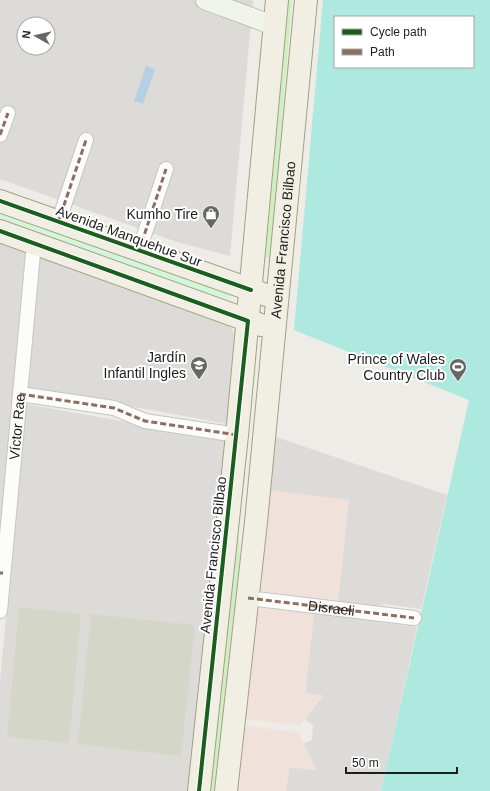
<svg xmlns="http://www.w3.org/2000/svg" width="490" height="791" font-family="Arial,sans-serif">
<rect width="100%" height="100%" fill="#edece6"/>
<g fill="#dcdbd8" fill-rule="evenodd">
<path d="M 0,0 L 253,0 L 230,256 L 177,242 L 0,179 ZM 24,24 L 48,24 L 48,48 L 24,48 Z"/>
<polygon points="0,239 227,320 234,334 227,424 15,385 0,540"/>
<polygon points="26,404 228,440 191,791 0,791 0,682"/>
<polygon points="273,436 447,495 421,609 385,604 376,607 338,603 268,490"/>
<polygon points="314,613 417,627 381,791 286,791 289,767 316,770 304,744 312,740 313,725 305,719 323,696 305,693"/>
</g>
<g fill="#f0e2da">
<polygon points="268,490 349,500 338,603 268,594 261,591 259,587"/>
<polygon points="261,608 314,613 305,693 323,695 300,725 244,719 255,613"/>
<polygon points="243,726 298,732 316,770 289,767 286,791 234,791"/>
</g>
<g fill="#d4d7c7">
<polygon points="19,607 81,614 69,743 7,737"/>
<polygon points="91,614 195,625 181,756 78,744"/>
</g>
<g fill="#cfeec2">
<polygon points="287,0 292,0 271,258 265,257"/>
<polygon points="238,527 240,557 215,791 209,791"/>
</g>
<polygon fill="#d2f6da" points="0,208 230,291 228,301 0,218"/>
<path fill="#ade9de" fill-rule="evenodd" d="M 323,0 L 490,0 L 490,791 L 381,791 L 469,400 L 294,330 ZM 335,17 L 473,17 L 473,67 L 335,67 Z"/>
<polygon fill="#b6cfe3" points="146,66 155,69 143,104 134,101"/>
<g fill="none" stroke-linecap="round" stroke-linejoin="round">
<defs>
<g id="minor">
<polyline points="0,135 8,113"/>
<polyline points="58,223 86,140"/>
<polyline points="139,251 166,169"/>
<polyline points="20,394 114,408 145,421 237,435"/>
<path id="s1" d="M 248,598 L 414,618"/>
<path id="s2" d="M 0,611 L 34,243"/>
</g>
<polyline id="secondary" points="205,0 275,26"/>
<g id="primary">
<polyline points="0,201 266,295"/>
<polyline points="0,231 261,325"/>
<polyline points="199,791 237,435 277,0"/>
<path id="s3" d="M 226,791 L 256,522 L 306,0"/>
</g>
</defs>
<use href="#minor" stroke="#c5c5c2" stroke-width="16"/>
<use href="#secondary" stroke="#90987e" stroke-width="20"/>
<use href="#primary" stroke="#a3a083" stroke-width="24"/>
<use href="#minor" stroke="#fcfcfb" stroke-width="14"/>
<use href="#secondary" stroke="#f1f4ea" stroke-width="19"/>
<use href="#primary" stroke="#f1efe4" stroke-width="22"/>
<g stroke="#8d6e63" stroke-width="3" stroke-dasharray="6 3" stroke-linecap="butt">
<polyline points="0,135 8,113"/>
<polyline points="58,223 86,140"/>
<polyline points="139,251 166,169"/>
<polyline points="20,394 114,408 145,421 237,435"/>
<polyline points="0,573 3,573"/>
<polyline points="248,598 414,618"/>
</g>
<defs>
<g id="cycleway">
<polyline points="0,201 251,290"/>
<polyline points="0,231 248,321 199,791"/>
</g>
</defs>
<use href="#cycleway" stroke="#fff" stroke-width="6"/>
<use href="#cycleway" stroke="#1b5e20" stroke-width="4"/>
</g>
<defs>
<symbol id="shop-pin" viewBox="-11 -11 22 30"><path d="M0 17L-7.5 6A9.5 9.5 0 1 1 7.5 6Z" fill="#666664" stroke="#fff"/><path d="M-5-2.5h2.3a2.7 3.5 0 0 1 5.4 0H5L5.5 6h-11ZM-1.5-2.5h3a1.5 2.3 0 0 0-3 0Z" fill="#fff"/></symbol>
<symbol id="school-pin" viewBox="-11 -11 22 30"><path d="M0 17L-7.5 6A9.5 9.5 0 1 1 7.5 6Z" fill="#666664" stroke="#fff"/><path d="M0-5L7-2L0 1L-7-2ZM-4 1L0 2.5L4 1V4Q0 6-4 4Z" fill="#fff"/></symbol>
<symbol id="stadium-pin" viewBox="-11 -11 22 30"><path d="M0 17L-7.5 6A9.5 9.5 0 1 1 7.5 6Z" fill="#666664" stroke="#fff"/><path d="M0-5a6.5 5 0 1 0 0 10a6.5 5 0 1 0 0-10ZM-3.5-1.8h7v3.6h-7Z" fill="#fff"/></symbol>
</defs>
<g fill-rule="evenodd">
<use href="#shop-pin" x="201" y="204" width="20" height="27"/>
<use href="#school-pin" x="189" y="355" width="20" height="27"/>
<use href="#stadium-pin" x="448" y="357" width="20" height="27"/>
</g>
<g text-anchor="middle" stroke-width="4" stroke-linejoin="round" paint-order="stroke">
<g font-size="14" fill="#1e1e1e" stroke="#fff" text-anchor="end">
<text x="198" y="219">Kumho Tire</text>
<text x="186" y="362">Jardín<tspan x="186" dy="16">Infantil Ingles</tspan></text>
<text x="445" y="364">Prince of Wales<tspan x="445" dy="16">Country Club</tspan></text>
</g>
<g font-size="14" fill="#1e1e1e" stroke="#fff">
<text transform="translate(129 236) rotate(20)" y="5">Avenida Manquehue Sur</text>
<text dy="5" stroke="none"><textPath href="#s3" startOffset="554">Avenida Francisco Bilbao</textPath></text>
<text dy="5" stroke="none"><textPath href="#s2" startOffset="185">Víctor Rae</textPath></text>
<text transform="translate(213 555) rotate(-84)" y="5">Avenida Francisco Bilbao</text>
<text dy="5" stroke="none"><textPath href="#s1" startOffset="84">Disraeli</textPath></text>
</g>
</g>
<rect x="334" y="16" width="140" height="52" fill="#ffffff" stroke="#a5a5a5"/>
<rect x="342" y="29" width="20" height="6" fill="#1b5e20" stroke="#a5a5a5"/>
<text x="370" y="36" font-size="12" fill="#1e1e1e">Cycle path</text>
<rect x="342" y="49" width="20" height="6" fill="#8d6e63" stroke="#a5a5a5"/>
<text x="370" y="56" font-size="12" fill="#1e1e1e">Path</text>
<g transform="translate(36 36) rotate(278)"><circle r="19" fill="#ffffff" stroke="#a5a5a5"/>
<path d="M0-3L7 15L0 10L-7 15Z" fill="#666664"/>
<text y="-6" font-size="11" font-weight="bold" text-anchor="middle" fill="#1e1e1e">N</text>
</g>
<path d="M346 767v6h111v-6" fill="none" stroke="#1e1e1e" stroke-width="2"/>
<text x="352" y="767" font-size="12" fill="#1e1e1e" stroke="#ffffff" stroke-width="3" paint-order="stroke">50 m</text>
</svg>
